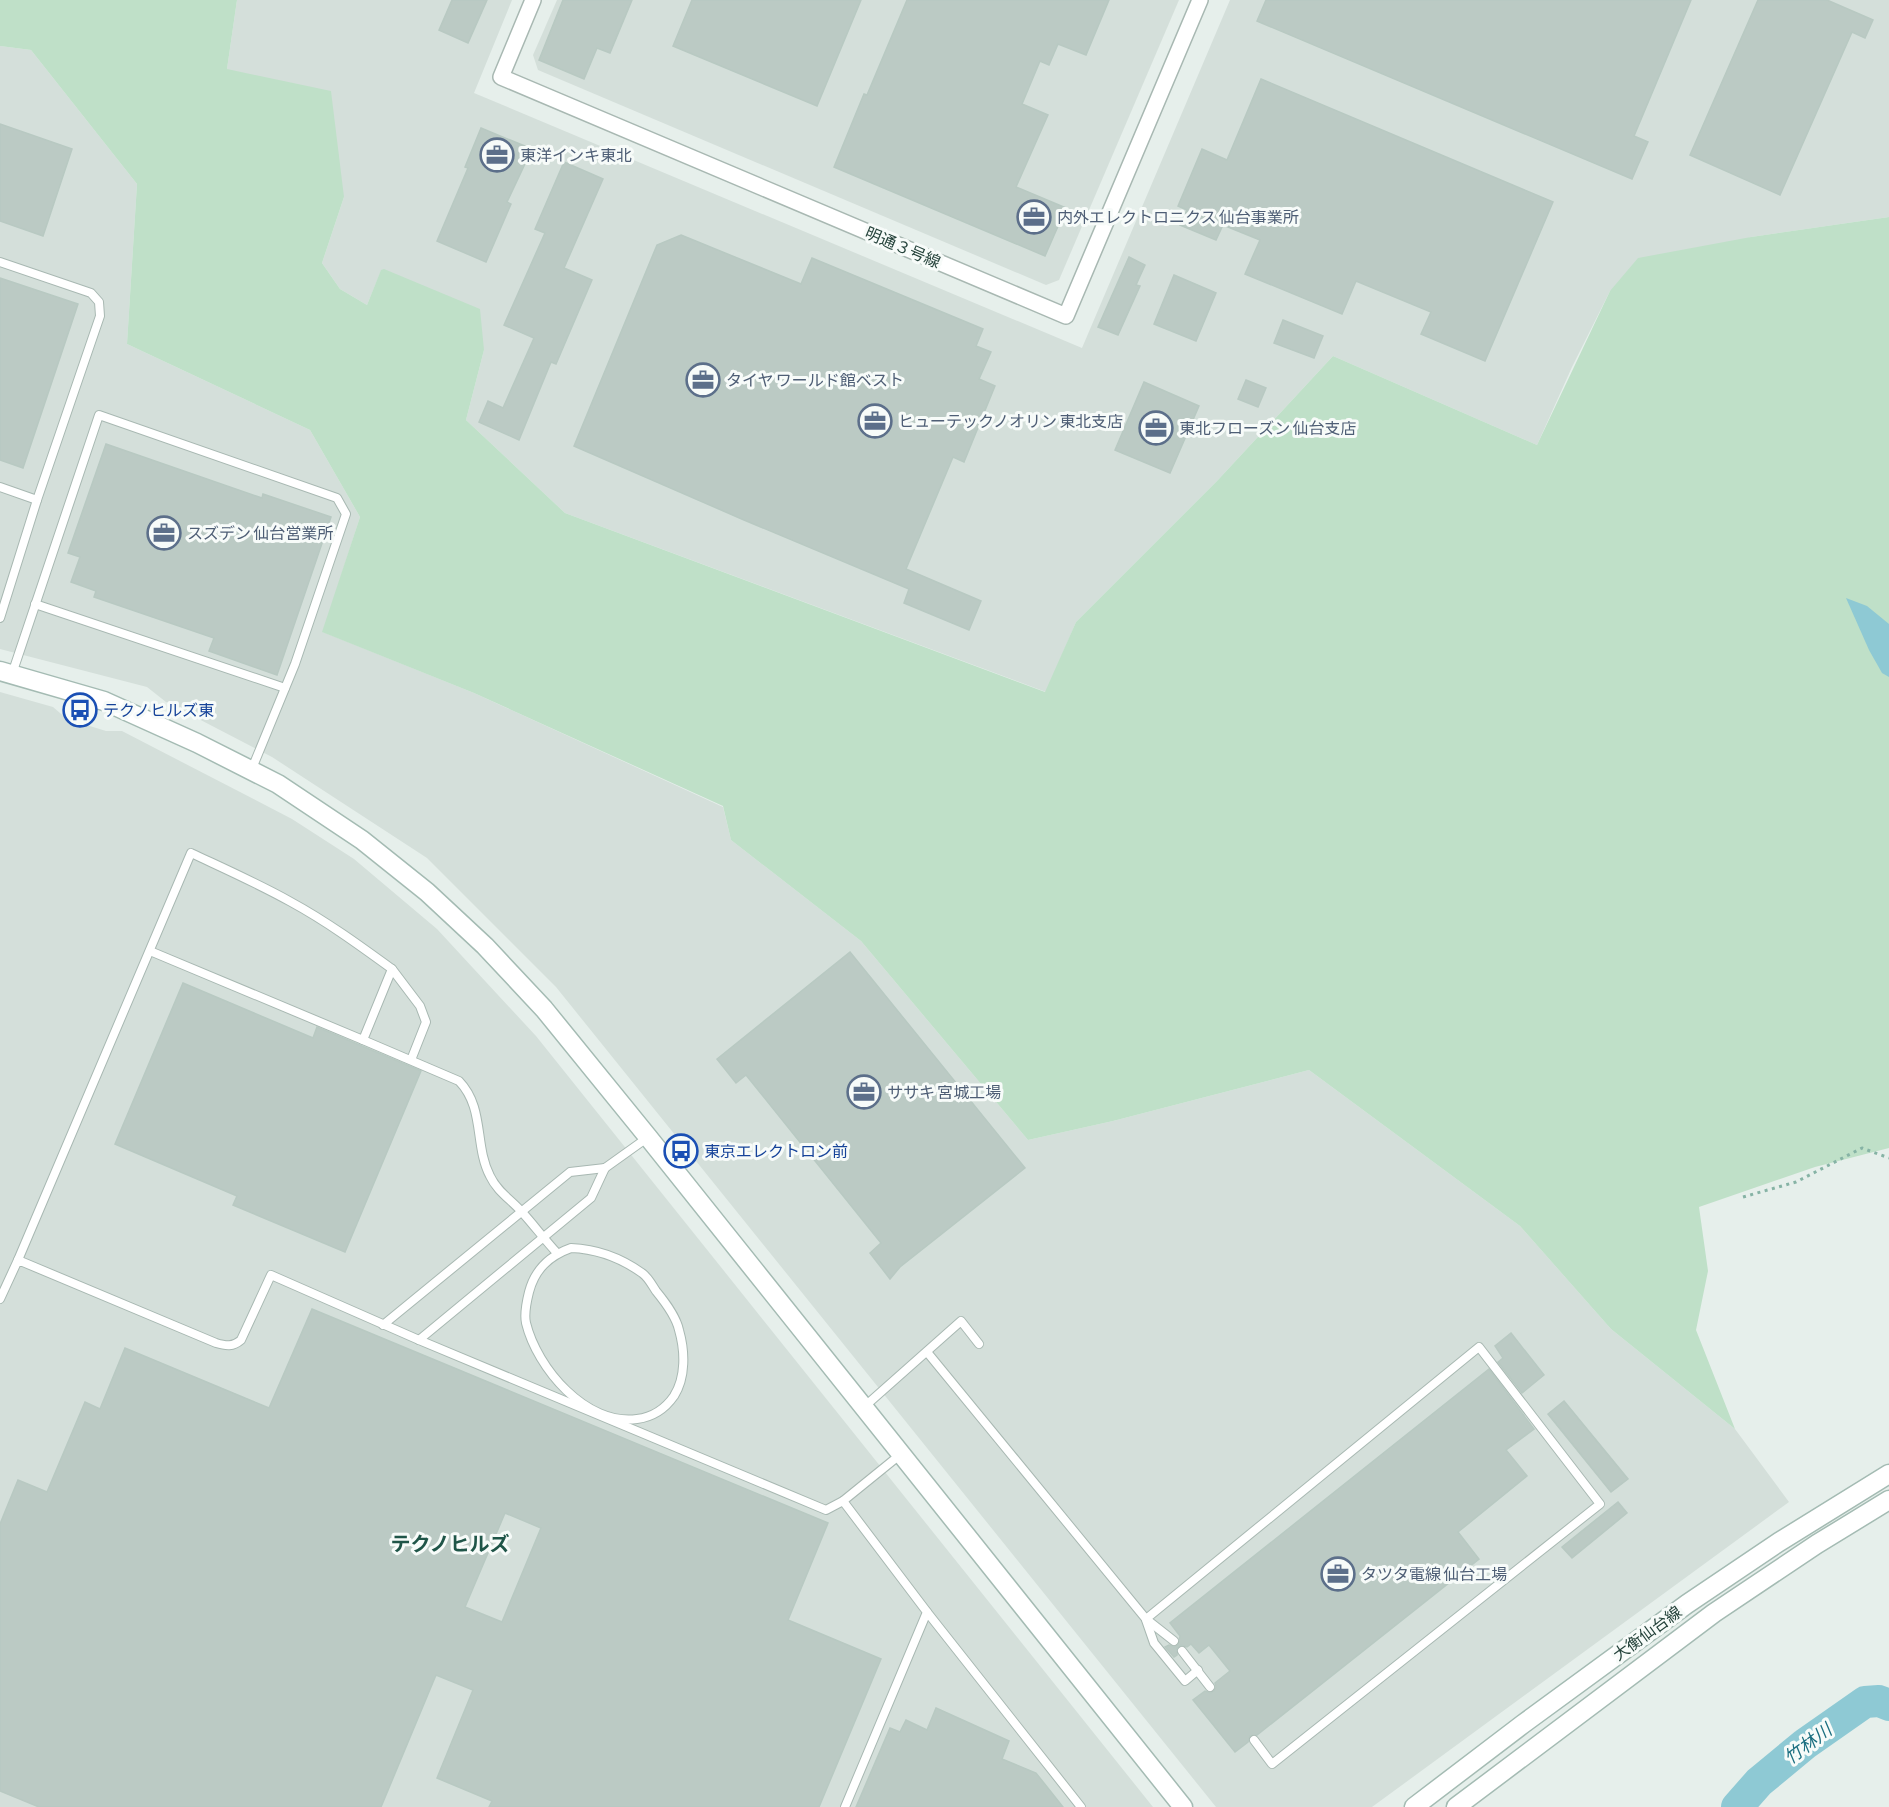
<svg xmlns="http://www.w3.org/2000/svg" width="1889" height="1807" font-family="'Asap Condensed','Noto Sans JP',sans-serif">
<rect width="100%" height="100%" fill="#e6efeb"/>
<g fill="#d4dfda">
<polygon points="237,0 512,0 474,93 1082,348 1230,0 1889,0 1889,217 1751,237 1610,291 1572,367 1537,445 1333,356 1217,481 1076,622 1046,692 565,513 466,420 484,350 381,271 367,305 340,289 322,263 344,197 227,69"/>
<polygon points="557,0 1179,0 1059,280 1046,285 538,70 533,55"/>
<polygon points="0,46 31,50 137,184 127,344 310,430 360,517 323,632 474,693 723,807 731,840 861,941 1028,1140 1113,1121 1309,1070 1520,1226 1611,1329 1735,1429 1789,1502 1372,1807 1216,1807 556,987 427,858 272,757 166,702 147,687 0,649"/>
<polygon points="0,692 53,707 67,719 106,731 122,731 292,819 354,859 437,929 536,1036 1153,1807 0,1807"/>
</g>
<polygon fill="#bfe0c8" points="0,0 237,0 227,69 331,91 344,197 322,263 340,289 367,305 381,270 384,269 480,309 484,350 466,420 565,513 1045,692 1076,622 1217,481 1333,356 1537,445 1610,291 1638,258 1751,237 1889,217 1889,1148 1815,1167 1699,1207 1708,1271 1696,1330 1735,1429 1611,1329 1520,1226 1309,1070 1113,1121 1028,1140 861,941 731,840 723,806 474,693 322,632 360,517 310,430 127,344 137,184 31,50 0,46"/>
<polygon fill="#8ec9d4" points="1846,598 1867,606 1889,624 1889,677 1882,673 1869,650"/>
<g fill="none" stroke-linecap="round" stroke-linejoin="round">
<polyline stroke="#8ec9d4" stroke-width="32" points="1737,1807 1759,1782 1805,1744 1865,1702 1879,1701 1889,1705"/>
</g>
<g fill="#bbcac4" stroke="#b8c9c2" stroke-width="1.5" fill-rule="evenodd">
<polygon points="452,0 487,0 468,43 439,30"/>
<polygon points="563,0 632,0 610,53 597,48 584,79 539,60"/>
<polygon points="692,0 861,0 817,106 673,46"/>
<polygon points="907,0 1109,0 1086,55 1058,44 1049,65 1040,61 1022,104 1048,115 1016,187 1066,208 1045,256 834,167 864,94 867,95"/>
<polygon points="1266,0 1691,0 1634,136 1648,142 1632,179 1257,21"/>
<polygon points="1758,0 1827,0 1873,20 1865,38 1852,32 1780,195 1690,155"/>
<polygon points="1261,79 1553,202 1485,361 1421,334 1431,312 1356,281 1342,314 1245,274 1260,240 1223,225 1216,240 1180,225 1187,210 1178,206 1202,149 1227,160"/>
<polygon points="0,124 72,149 43,236 0,221"/>
<polygon points="481,128 532,149 507,202 511,204 486,262 437,241 468,168 465,167"/>
<polygon points="564,162 603,179 564,268 592,280 556,364 551,362 519,440 479,422 488,401 503,408 534,338 504,325 545,233 535,229"/>
<polygon points="681,235 801,284 812,258 983,329 976,346 991,352 979,379 995,386 964,462 953,457 906,569 981,601 969,630 904,603 909,589 744,520 574,446 657,245"/>
<polygon points="1129,257 1145,265 1136,285 1140,286 1118,335 1098,327"/>
<polygon points="1174,275 1216,293 1196,341 1154,324"/>
<polygon points="0,278 78,304 23,468 0,460"/>
<polygon points="1283,320 1323,336 1314,358 1274,343"/>
<polygon points="1246,380 1266,388 1258,407 1238,399"/>
<polygon points="1144,382 1199,406 1170,473 1115,450"/>
<polygon points="106,444 262,498 263,494 331,517 277,675 209,651 214,638 94,597 96,591 71,582 80,557 68,553"/>
<polygon points="850,952 1025,1168 900,1267 890,1279 870,1253 881,1243 746,1075 736,1083 717,1059"/>
<polygon points="183,983 313,1038 317,1027 421,1071 345,1252 233,1205 237,1196 115,1144"/>
<path d="M 312,1309 L 828,1523 L 788,1620 L 881,1659 L 819,1807 L 489,1807 L 492,1801 L 437,1778 L 473,1690 L 436,1675 L 381,1807 L 39,1807 L 0,1791 L 0,1524 L 18,1480 L 47,1492 L 85,1402 L 100,1409 L 125,1348 L 269,1408 ZM 505,1513 L 541,1528 L 502,1622 L 465,1607 Z"/>
<polygon points="1511,1333 1544,1375 1522,1393 1498,1362 1503,1358 1495,1346"/>
<polygon points="1489,1369 1534,1429 1506,1450 1527,1476 1458,1532 1479,1559 1257,1735 1250,1736 1248,1742 1235,1752 1193,1700 1205,1691 1210,1693 1214,1691 1216,1687 1215,1683 1230,1671 1209,1645 1199,1653 1191,1644 1187,1647 1181,1645 1177,1648 1177,1655 1174,1657 1165,1647 1169,1645 1174,1647 1178,1645 1180,1636 1170,1623"/>
<polygon points="1564,1401 1628,1479 1611,1492 1548,1414"/>
<polygon points="1618,1502 1627,1513 1572,1558 1562,1547"/>
<polygon points="936,1708 1009,1741 1002,1759 1036,1773 1063,1807 856,1807 890,1728 900,1732 906,1720 927,1730"/>
</g>
<g fill="none" stroke-linecap="round" stroke-linejoin="round">
<defs>
<g id="lane">
<polyline points="0,262 91,293 99,302 100,316 37,500 0,618"/>
<polyline points="0,487 37,500"/>
<polyline points="35,604 285,688"/>
<polyline points="12,674 99,415 337,498 346,514 295,664 251,771"/>
<polyline points="150,951 363,1040"/>
<path d="M 411,1060 L 426,1022 L 420,1006 L 392,969 L 363,1040 L 459,1081 C 485,1108 474,1145 490,1176 C 497,1191 510,1199 521,1211 C 533,1224 544,1239 557,1253"/>
<path d="M 571,1248 C 597,1249 621,1258 642,1273 C 648,1277 652,1285 656,1291 C 665,1302 676,1316 679,1330 C 685,1351 686,1377 674,1396 C 665,1409 653,1417 637,1419 C 586,1426 537,1368 526,1323 C 524,1314 527,1300 529,1292 C 535,1269 549,1256 571,1248 Z"/>
<path d="M 18,1260 L 191,853 C 225,869 259,884 291,902 C 326,921 359,945 392,969"/>
<path d="M 0,1299 L 18,1260 L 216,1343 C 226,1346 233,1347 241,1340 L 271,1275 L 419,1340 L 826,1510 L 843,1501 L 927,1612 L 845,1807"/>
<polyline points="383,1325 570,1172 605,1168 647,1138"/>
<polyline points="419,1340 591,1198 605,1168"/>
<polyline points="927,1352 1146,1619 1174,1641"/>
<polyline points="864,1407 961,1321 979,1344"/>
<polyline points="843,1501 901,1454"/>
<polyline points="927,1612 1081,1807"/>
<polyline points="1146,1619 1479,1347 1600,1504 1272,1764 1254,1740"/>
<polyline points="1146,1620 1154,1643 1185,1681 1198,1670"/>
<polyline points="1182,1651 1210,1687"/>
</g>
<polyline id="street" points="533,0 501,77 1066,316 1200,0"/>
<g id="secondary">
<polyline points="0,671 104,701 197,743 278,784 362,840 427,892 485,946 544,1009 648,1137 1183,1807"/>
<polyline points="1414,1807 1523,1724 1687,1604 1779,1542 1889,1474"/>
<polyline points="1456,1807 1714,1613 1817,1544 1889,1500"/>
</g>
</defs>
<use href="#lane" stroke="#a8b8b2" stroke-width="10"/>
<use href="#street" stroke="#a8b8b2" stroke-width="18"/>
<use href="#secondary" stroke="#a4bbb3" stroke-width="21"/>
<polyline stroke="#86b3a5" stroke-width="3" stroke-dasharray="3 4.5" stroke-linecap="butt" points="1743,1197 1796,1182 1862,1148 1889,1158"/>
<use href="#lane" stroke="#fff" stroke-width="8"/>
<use href="#street" stroke="#fff" stroke-width="15"/>
<use href="#secondary" stroke="#fff" stroke-width="18"/>
</g>
<defs>
<symbol id="office-ring" viewBox="-11 -11 22 22"><circle r="9.5" fill="#f7fbf9" stroke="#5c6f8a" stroke-width="1.5"/><path d="M-6-3h4V-5.5h4V-3h4V5H-6ZM-1-4.5V-3h2v-1.5ZM-6 0V1H6V0Z" fill="#5c6f8a"/></symbol>
<symbol id="bus-ring" viewBox="-11 -11 22 22"><circle r="9.5" fill="#f7fbf9" stroke="#1a4fb4" stroke-width="1.5"/><path d="M-5-6H5V4H4V6H2V4H-2V6H-4V4H-5ZM-3.5-4V0h7V-4ZM-3.5 1.2v1.5H-2V1.2ZM2 1.2v1.5H3.5V1.2Z" fill="#1a4fb4"/></symbol>
</defs>
<g fill-rule="evenodd">
<use href="#office-ring" x="478" y="136" width="38" height="38"/>
<use href="#office-ring" x="1015" y="198" width="38" height="38"/>
<use href="#office-ring" x="684" y="361" width="38" height="38"/>
<use href="#office-ring" x="856" y="402" width="38" height="38"/>
<use href="#office-ring" x="1137" y="409" width="38" height="38"/>
<use href="#office-ring" x="145" y="514" width="38" height="38"/>
<use href="#bus-ring" x="61" y="691" width="38" height="38"/>
<use href="#office-ring" x="845" y="1073" width="38" height="38"/>
<use href="#bus-ring" x="662" y="1132" width="38" height="38"/>
<use href="#office-ring" x="1319" y="1555" width="38" height="38"/>
</g>
<g text-anchor="middle" stroke-width="6" stroke-linejoin="round" paint-order="stroke">
<g font-size="16" fill="#4e5e75" stroke="#f7fbf9" text-anchor="start">
<text x="520" y="161">東洋インキ東北</text>
<text x="1057" y="223">内外エレクトロニクス 仙台事業所</text>
<text x="726" y="386">タイヤ ワールド館ベスト</text>
<text x="898" y="427">ヒューテックノオリン 東北支店</text>
<text x="1179" y="434">東北フローズン 仙台支店</text>
<text x="187" y="539">スズデン 仙台営業所</text>
<text x="887" y="1098">ササキ 宮城工場</text>
<text x="1361" y="1580">タツタ電線 仙台工場</text>
</g>
<g font-size="16" fill="#24423a" stroke="#f7fbf9">
<text transform="translate(903 247) rotate(23)" y="6">明通３号線</text>
<text transform="translate(1647 1633) rotate(-36)" y="6">大衡仙台線</text>
</g>
<g font-size="16" fill="#164399" stroke="#f7fbf9" text-anchor="start">
<text x="103" y="716">テクノヒルズ東</text>
<text x="704" y="1157">東京エレクトロン前</text>
</g>
<g font-size="18" font-style="italic" fill="#1c6f80" stroke="#f7fbf9">
<text transform="translate(1808 1744) rotate(-37)" y="6">竹林川</text>
</g>
<g font-size="20" font-weight="bold" fill="#1f5548" stroke="#f7fbf9">
<text x="450" y="1551">テクノヒルズ</text>
</g>
</g>
</svg>
